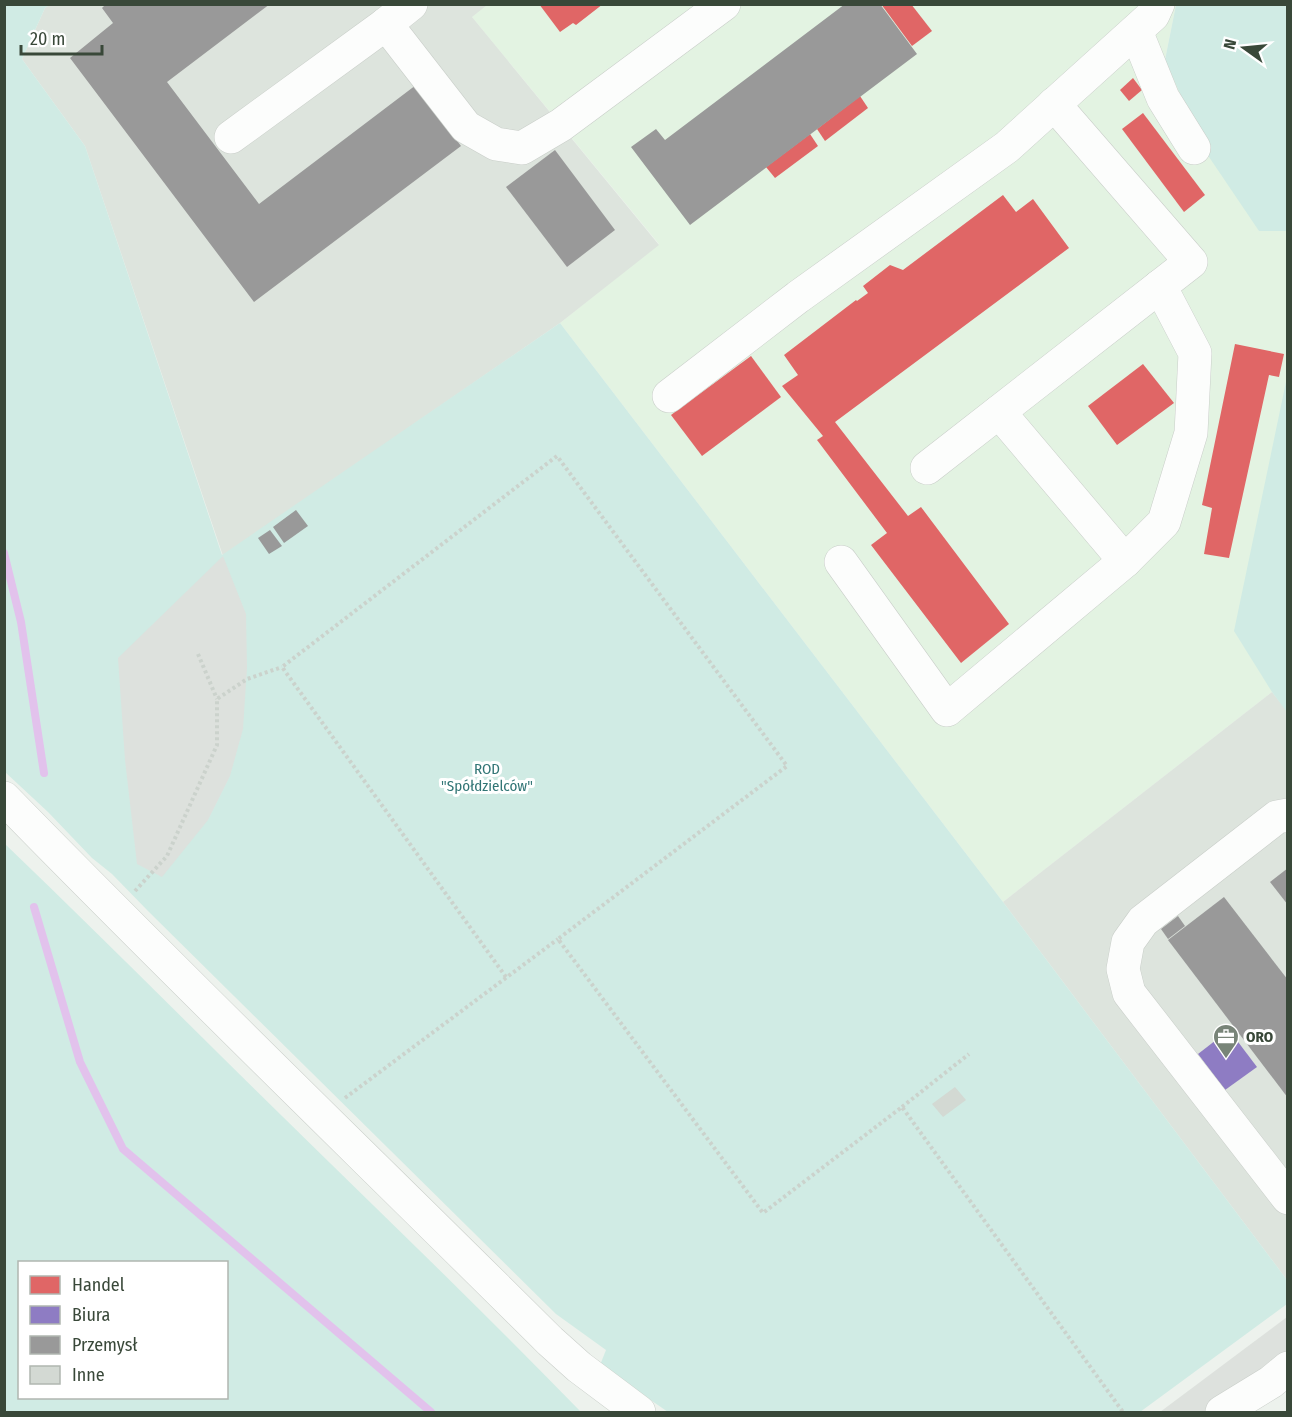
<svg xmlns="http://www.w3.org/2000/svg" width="1292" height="1417" font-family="'Fira Sans Condensed',sans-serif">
<rect width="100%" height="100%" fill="#edf2ed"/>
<polygon fill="#e3f3e2" points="487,4 1176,5 1165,60 1259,231 1287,231 1287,689 1272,692 1003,902 560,323 659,244 472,17"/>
<g fill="#dde4dd">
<polygon points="49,5 487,5 472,17 659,245 560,323 223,556 85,146 22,59 45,8"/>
<polygon points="1272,692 1288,712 1287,1280 1003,902"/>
</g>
<g fill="#d0ebe4" fill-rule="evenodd">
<polygon points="5,5 49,5 45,8 22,59 85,146 222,555 560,323 1003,902 1287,1280 1287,1304 1140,1412 668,1412 600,1365 606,1350 556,1314 148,911 112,874 92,858 48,812 5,772"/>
<polygon points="1176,5 1287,5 1287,231 1259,231 1207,154 1165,60"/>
<polygon points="1287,377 1287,712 1272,692 1234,631"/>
<path d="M 4,843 C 98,933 189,1025 282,1116 C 382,1214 484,1312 581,1412 L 5,1412 ZM 20,1262 L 226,1262 L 226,1398 L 20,1398 Z"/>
</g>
<g fill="#dde1dd">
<polygon points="223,556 246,614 247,668 243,729 230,776 208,820 162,877 137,864 125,760 118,658"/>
<polygon points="1287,1317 1287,1368 1222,1412 1160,1412"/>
</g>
<g fill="#e06666">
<polygon points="539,4 603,4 576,25 573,23 560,32"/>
<polygon points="881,4 911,4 932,31 912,46"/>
<polygon points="1133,78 1142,90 1129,101 1120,90"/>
<polygon points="860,96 868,108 825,141 817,129"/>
<polygon points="1143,113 1205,195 1184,212 1122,129"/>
<polygon points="810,134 818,146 775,178 766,167"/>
<polygon points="1003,195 1016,212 1033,199 1069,248 835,422 908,516 921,507 1009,624 961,663 871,545 887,533 817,440 823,436 782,386 798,375 784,355 856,300 857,301 868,293 863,286 890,265 903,270"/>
<polygon points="1235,344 1284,354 1279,377 1269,375 1229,558 1204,554 1212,508 1202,505"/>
<polygon points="751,356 781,397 702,456 671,415"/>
<polygon points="1143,364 1174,403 1117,445 1088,406"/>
</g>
<polygon fill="#8e7cc3" points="1229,1030 1257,1067 1225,1090 1198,1054"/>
<g fill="#999">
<polygon points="106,4 270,4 167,82 259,204 416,85 461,146 254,302 70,58 113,23 102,8"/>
<polygon points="845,4 880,4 917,54 690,225 631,147 656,129 665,140"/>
<polygon points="555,150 615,230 567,267 506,187"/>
<polygon points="296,510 308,526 284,543 273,527"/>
<polygon points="270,530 282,546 269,554 258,538"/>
<polygon points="1288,868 1288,905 1270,882"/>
<polygon points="1224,897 1288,980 1288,1098 1168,940"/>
<polygon points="1178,916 1185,926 1168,939 1161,929"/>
</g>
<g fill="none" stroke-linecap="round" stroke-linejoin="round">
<g stroke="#e2c2ec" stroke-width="8">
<polyline points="4,553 21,622 44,773"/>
<polyline points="34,907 80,1062 123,1149 431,1412"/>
</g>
</g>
<polygon fill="#d3d9d3" points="955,1087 966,1100 943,1117 932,1104"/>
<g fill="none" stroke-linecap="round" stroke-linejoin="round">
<defs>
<g id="minor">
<polyline points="411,4 386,24 466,127 496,144 522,148 561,125 724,4"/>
<polyline points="1136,31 1163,98 1194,148"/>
<polyline points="231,137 386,24"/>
<polyline points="669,396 798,297 1007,147 1153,15 1158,4"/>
<polyline points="999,412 1125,561"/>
<polyline points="927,468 1191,262 1054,104"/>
<polyline points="841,562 947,710 1125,561 1164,522 1191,433 1195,353 1160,286"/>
<path d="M 4,798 C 183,982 368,1160 550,1341 L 579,1367 L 639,1412"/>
<polyline points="1288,815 1277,817 1143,921 1128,942 1123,969 1129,993 1288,1198"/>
<polyline points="1222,1412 1271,1382 1288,1368"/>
</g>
</defs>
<use href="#minor" stroke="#c9cec9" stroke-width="34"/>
<g stroke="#cbd2cc" stroke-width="4" stroke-dasharray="3 3" stroke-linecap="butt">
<polyline points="198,654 217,699"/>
<polyline points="135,891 167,856 217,745 217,699 247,679 282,667"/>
<polyline points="506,977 282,667 557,456 787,766 558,939 763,1213 902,1107 1123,1412"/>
<polyline points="345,1098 558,939"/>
<polyline points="902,1107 969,1054"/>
</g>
<use href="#minor" stroke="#fcfdfc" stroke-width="33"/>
</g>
<defs>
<symbol id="office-pin" viewBox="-11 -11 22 30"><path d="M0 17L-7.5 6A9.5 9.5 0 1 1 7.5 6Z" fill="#788478" stroke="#fff"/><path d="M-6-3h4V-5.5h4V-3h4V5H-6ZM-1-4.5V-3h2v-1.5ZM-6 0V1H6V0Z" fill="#fff"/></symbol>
</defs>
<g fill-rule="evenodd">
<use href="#office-pin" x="1211" y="1022" width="30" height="40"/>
</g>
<g text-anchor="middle" stroke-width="6" stroke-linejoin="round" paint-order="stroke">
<g font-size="15" fill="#317575" stroke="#fff">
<text x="487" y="774">ROD<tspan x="487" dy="17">"Spółdzielców"</tspan></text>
</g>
<g font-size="15" font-weight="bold" fill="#394839" stroke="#fff" text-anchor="start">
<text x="1246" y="1042">ORO</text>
</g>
</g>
<rect width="1292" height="1417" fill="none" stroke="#394839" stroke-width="12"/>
<rect x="18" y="1261" width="210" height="138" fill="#ffffff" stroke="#b0b6b0" stroke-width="1.5"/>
<rect x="30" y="1276" width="30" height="18" fill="#e06666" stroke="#b0b6b0" stroke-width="1.5"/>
<text x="72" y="1291" font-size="18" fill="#394839">Handel</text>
<rect x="30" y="1306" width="30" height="18" fill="#8e7cc3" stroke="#b0b6b0" stroke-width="1.5"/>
<text x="72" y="1321" font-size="18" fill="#394839">Biura</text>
<rect x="30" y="1336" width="30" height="18" fill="#999999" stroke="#b0b6b0" stroke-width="1.5"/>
<text x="72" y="1351" font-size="18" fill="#394839">Przemysł</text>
<rect x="30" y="1366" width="30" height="18" fill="#d3d9d3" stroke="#b0b6b0" stroke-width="1.5"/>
<text x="72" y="1381" font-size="18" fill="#394839">Inne</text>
<g transform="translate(1244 48) rotate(285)" stroke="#ffffff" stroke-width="4.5" paint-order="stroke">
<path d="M0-4.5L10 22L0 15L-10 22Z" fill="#394839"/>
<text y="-9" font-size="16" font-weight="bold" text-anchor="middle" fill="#394839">N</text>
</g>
<path d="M21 45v9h81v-9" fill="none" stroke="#394839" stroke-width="3"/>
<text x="30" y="45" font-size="18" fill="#394839" stroke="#ffffff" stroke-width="4.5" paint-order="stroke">20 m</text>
</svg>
